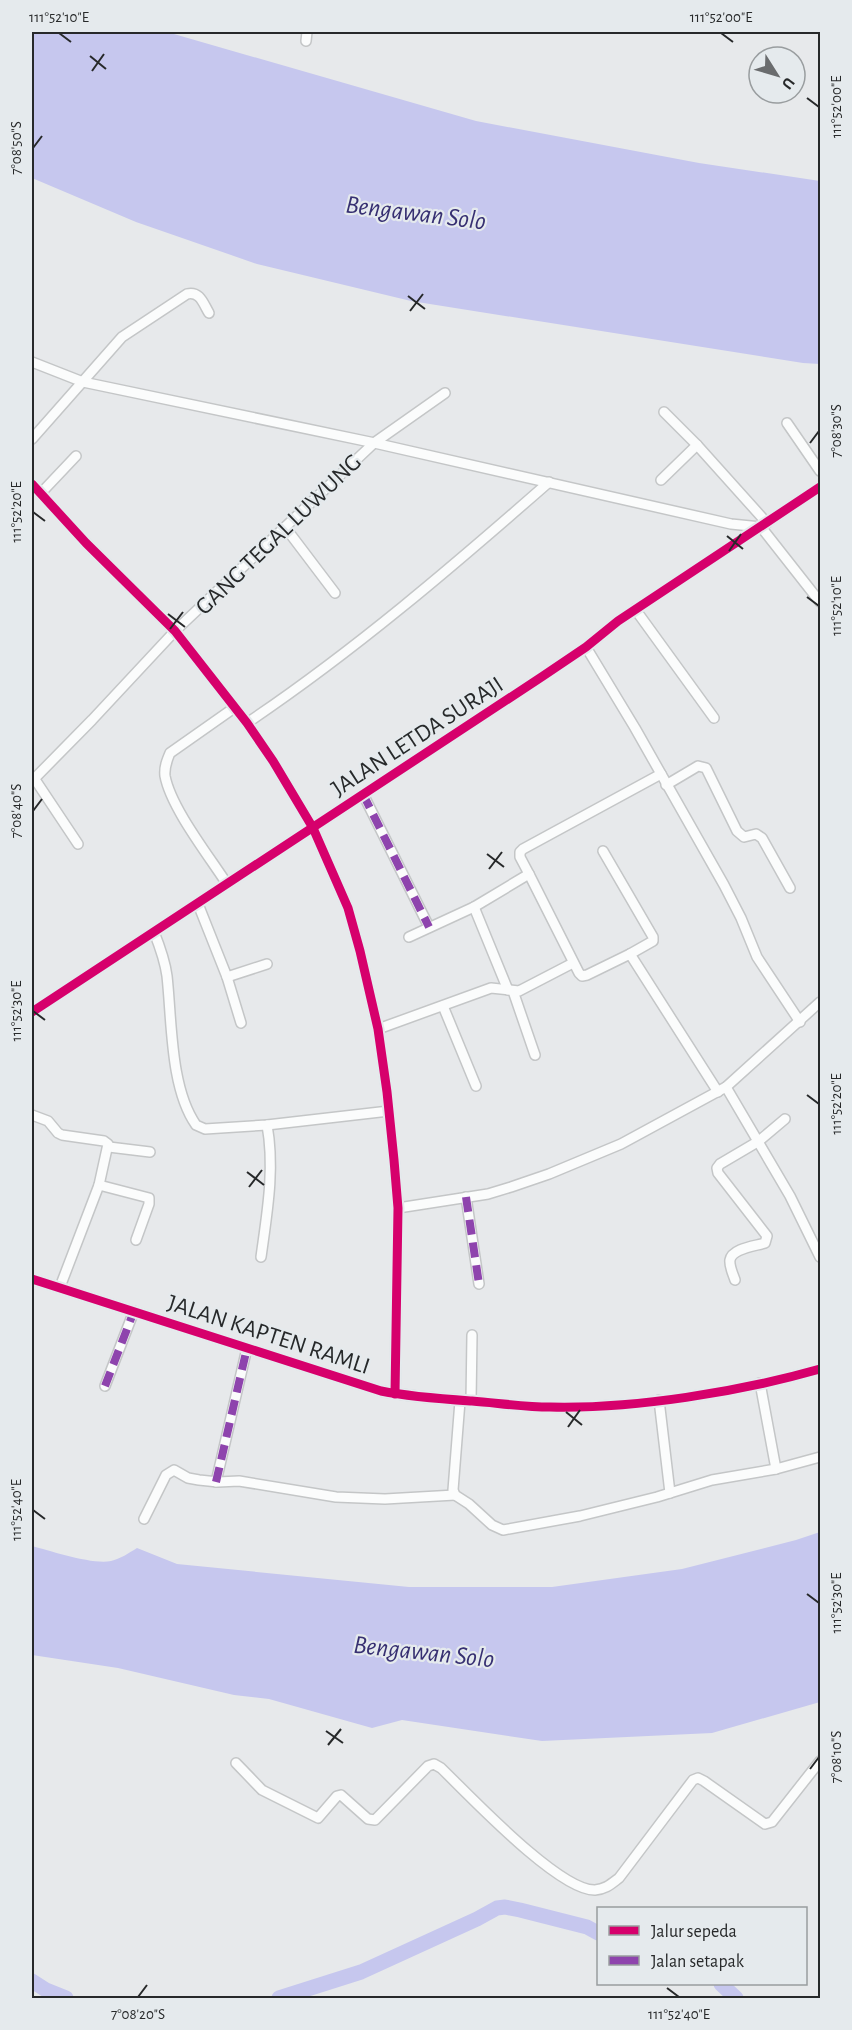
<svg xmlns="http://www.w3.org/2000/svg" width="852" height="2030" font-family="'Alegreya Sans',sans-serif">
<rect width="100%" height="100%" fill="#e7e9eb"/>
<g fill="#c6c7ee">
<polygon points="32,32 167,32 476,121 699,163 820,181 820,364 803,363 411,301 257,264 136,222 32,178"/>
<path d="M 820,1532 L 820,1702 L 712,1733 L 542,1741 L 402,1720 L 372,1728 L 269,1699 L 234,1695 L 118,1668 L 32,1655 L 32,1546 C 51,1551 93,1565 111,1561 C 120,1559 129,1553 137,1548 L 177,1564 L 409,1587 L 552,1587 L 682,1569 L 796,1540 Z"/>
</g>
<g fill="none" stroke-linecap="round" stroke-linejoin="round">
<g stroke="#c6c7ee" stroke-width="15">
<polyline points="32,1981 46,1990 66,1998"/>
<polyline points="721,1984 736,1998"/>
<polyline points="279,1998 361,1972 477,1919 497,1908 505,1907 520,1910 587,1927 598,1933"/>
</g>
<defs>
<g id="street">
<polyline points="306,41 307,32"/>
<polyline points="32,362 83,382 370,442 731,524 761,527 820,602"/>
<polyline points="664,412 697,445 767,523"/>
<polyline points="787,423 820,471"/>
<path d="M 32,439 L 122,337 L 187,294 C 200,291 203,303 209,313"/>
<polyline points="661,480 697,445"/>
<polyline points="32,484 86,543 175,631 247,723 273,761 313,828 348,908 360,951 378,1029 387,1092 394,1160 398,1208 395,1394"/>
<polyline points="41,493 76,456"/>
<polyline points="285,527 335,593"/>
<polyline points="635,609 714,718"/>
<polyline points="586,647 635,728 724,885 741,918 757,957 800,1022"/>
<path d="M 247,723 C 354,651 452,567 549,482"/>
<polyline points="34,778 78,844"/>
<polyline points="32,781 92,720 175,631 374,443 445,393"/>
<polyline points="666,785 698,766 706,768 737,831 744,837 756,834 762,838 790,888"/>
<polyline points="363,794 429,927"/>
<polyline points="603,851 653,937 653,941 630,954"/>
<polyline points="529,874 579,973 582,976 587,975 630,954 718,1092"/>
<path d="M 227,884 C 209,856 171,808 165,776 C 164,767 167,760 170,753 L 234,708"/>
<polyline points="198,904 227,977 267,964"/>
<polyline points="474,907 508,990"/>
<path d="M 154,932 C 160,947 165,961 167,976 C 172,1021 170,1088 196,1125 L 205,1129 L 267,1125 L 389,1111"/>
<polyline points="409,937 474,907 529,874 520,857 520,852 523,849 661,774"/>
<polyline points="227,977 241,1023"/>
<polyline points="513,991 535,1055"/>
<polyline points="443,1006 476,1086"/>
<polyline points="32,1012 543,676 586,647 618,621 820,487"/>
<polyline points="378,1029 491,988 519,991 573,963"/>
<polyline points="726,1087 790,1196 820,1257"/>
<polyline points="32,1115 48,1121 58,1133 62,1135 104,1141 108,1144 99,1185 60,1287"/>
<polyline points="109,1147 150,1152"/>
<polyline points="99,1185 149,1198 149,1204 136,1240"/>
<polyline points="466,1197 479,1284"/>
<polyline points="398,1208 488,1194 511,1187 549,1174 621,1144 726,1087 820,1002"/>
<path d="M 261,1257 C 267,1213 275,1169 267,1125"/>
<path d="M 32,1279 L 381,1391 C 411,1397 442,1399 472,1401 C 498,1403 524,1407 550,1407 C 634,1409 739,1392 820,1369"/>
<path d="M 735,1280 C 733,1274 729,1266 730,1260 C 732,1248 756,1246 765,1243 L 767,1236 L 718,1173 L 717,1168 L 720,1164 L 759,1141 L 785,1119"/>
<polyline points="760,1383 776,1469"/>
<polyline points="105,1386 134,1311"/>
<polyline points="659,1400 670,1493"/>
<polyline points="460,1401 453,1490 455,1495 469,1504 492,1525 503,1530 580,1516 657,1497 712,1480 776,1469 820,1457"/>
<polyline points="471,1401 472,1335"/>
<polyline points="216,1482 247,1348"/>
<polyline points="144,1519 166,1475 174,1470 188,1478 199,1480 218,1482 239,1481 336,1497 385,1499 455,1495"/>
<path d="M 236,1763 L 262,1790 L 318,1818 L 337,1796 L 341,1795 L 368,1819 L 375,1820 L 428,1766 L 434,1764 L 441,1768 C 469,1795 559,1891 595,1890 C 606,1889 611,1884 619,1878 L 693,1780 L 698,1778 L 704,1781 L 765,1824 L 772,1822 L 820,1761"/>
</g>
</defs>
<use href="#street" stroke="#c4c6c7" stroke-width="12"/>
<use href="#street" stroke="#fbfcfc" stroke-width="9"/>
<g stroke="#8e44ad" stroke-width="8" stroke-dasharray="15 8" stroke-linecap="butt">
<polyline points="363,794 429,927"/>
<polyline points="466,1197 479,1284"/>
<polyline points="105,1386 134,1311"/>
<polyline points="216,1482 247,1348"/>
</g>
<defs>
<g id="cycleway">
<polyline points="32,484 86,543 175,631 247,723 273,761 313,828 348,908 360,951 378,1029 387,1092 394,1160 398,1208 395,1394"/>
<polyline points="32,1012 543,676 586,647 618,621 820,487"/>
<path d="M 32,1279 L 381,1391 C 411,1397 442,1399 472,1401 C 498,1403 524,1407 550,1407 C 634,1409 739,1392 820,1369"/>
</g>
</defs>
<use href="#cycleway" stroke="#e5eaed" stroke-width="13"/>
<use href="#cycleway" stroke="#d6006c" stroke-width="9"/>
</g>
<path fill="none" stroke="#27292a" stroke-width="2" d="M 59,33 L 71,42M 721,33 L 733,42M 90,56 L 106,69M 92,71 L 104,54M 807,98 L 819,107M 33,148 L 42,136M 408,296 L 425,309M 410,311 L 423,294M 810,443 L 819,431M 33,512 L 45,521M 727,536 L 743,549M 729,551 L 741,534M 807,597 L 819,606M 168,614 L 185,627M 170,629 L 183,612M 33,811 L 42,799M 487,854 L 504,867M 489,869 L 502,852M 33,1011 L 45,1020M 807,1095 L 819,1104M 247,1172 L 264,1185M 249,1187 L 262,1170M 566,1412 L 582,1425M 568,1427 L 580,1410M 33,1510 L 45,1519M 807,1594 L 819,1603M 326,1731 L 343,1743M 328,1745 L 341,1729M 810,1769 L 819,1757M 667,1988 L 679,1997M 138,1997 L 147,1985"/>
<g text-anchor="middle" stroke-width="4.5" stroke-linejoin="round" paint-order="stroke">
<g font-size="24" fill="#27292a" stroke="#e5eaed">
<text transform="translate(278 534) rotate(-44)" y="8">GANG TEGAL LUWUNG</text>
<text transform="translate(417 736) rotate(-33)" y="8">JALAN LETDA SURAJI</text>
<text transform="translate(269 1334) rotate(18)" y="8">JALAN KAPTEN RAMLI</text>
</g>
<g font-size="26" font-style="italic" fill="#373072" stroke="#e5eaed">
<text transform="translate(416 212) rotate(7)" y="9">Bengawan Solo</text>
<text transform="translate(424 1651) rotate(6)" y="9">Bengawan Solo</text>
</g>
</g>
<rect width="852" height="2030" fill="none" stroke="#e5eaed" stroke-width="66"/>
<rect x="597" y="1907" width="210" height="78" fill="#e5eaed" stroke="#999d9f" stroke-width="1.5"/>
<rect x="609" y="1926" width="30" height="9" fill="#d6006c" stroke="#999d9f" stroke-width="1.5"/>
<text x="651" y="1937" font-size="18" fill="#27292a">Jalur sepeda</text>
<rect x="609" y="1956" width="30" height="9" fill="#8e44ad" stroke="#999d9f" stroke-width="1.5"/>
<text x="651" y="1967" font-size="18" fill="#27292a">Jalan setapak</text>
<g transform="translate(777 75) rotate(127)"><circle r="28" fill="#e5eaed" stroke="#999d9f" stroke-width="1.5"/>
<path d="M0-4.5L10 22L0 15L-10 22Z" fill="#6a6c6e"/>
<text y="-9" font-size="16" font-weight="bold" text-anchor="middle" fill="#27292a">U</text>
</g>
<rect x="33" y="33" width="786" height="1964" fill="none" stroke="#27292a" stroke-width="2"/>
<g font-size="15" text-anchor="middle" fill="#27292a">
<text x="59" y="22">111°52'10"E</text>
<text x="721" y="22">111°52'00"E</text>
<text transform="translate(836 107) rotate(-90)" y="5">111°52'00"E</text>
<text transform="translate(16 148) rotate(-90)" y="5">7°08'50"S</text>
<text transform="translate(836 431) rotate(-90)" y="5">7°08'30"S</text>
<text transform="translate(16 512) rotate(-90)" y="5">111°52'20"E</text>
<text transform="translate(836 606) rotate(-90)" y="5">111°52'10"E</text>
<text transform="translate(16 811) rotate(-90)" y="5">7°08'40"S</text>
<text transform="translate(16 1011) rotate(-90)" y="5">111°52'30"E</text>
<text transform="translate(836 1104) rotate(-90)" y="5">111°52'20"E</text>
<text transform="translate(16 1510) rotate(-90)" y="5">111°52'40"E</text>
<text transform="translate(836 1603) rotate(-90)" y="5">111°52'30"E</text>
<text transform="translate(836 1757) rotate(-90)" y="5">7°08'10"S</text>
<text x="138" y="2019">7°08'20"S</text>
<text x="679" y="2019">111°52'40"E</text>
</g>
</svg>
